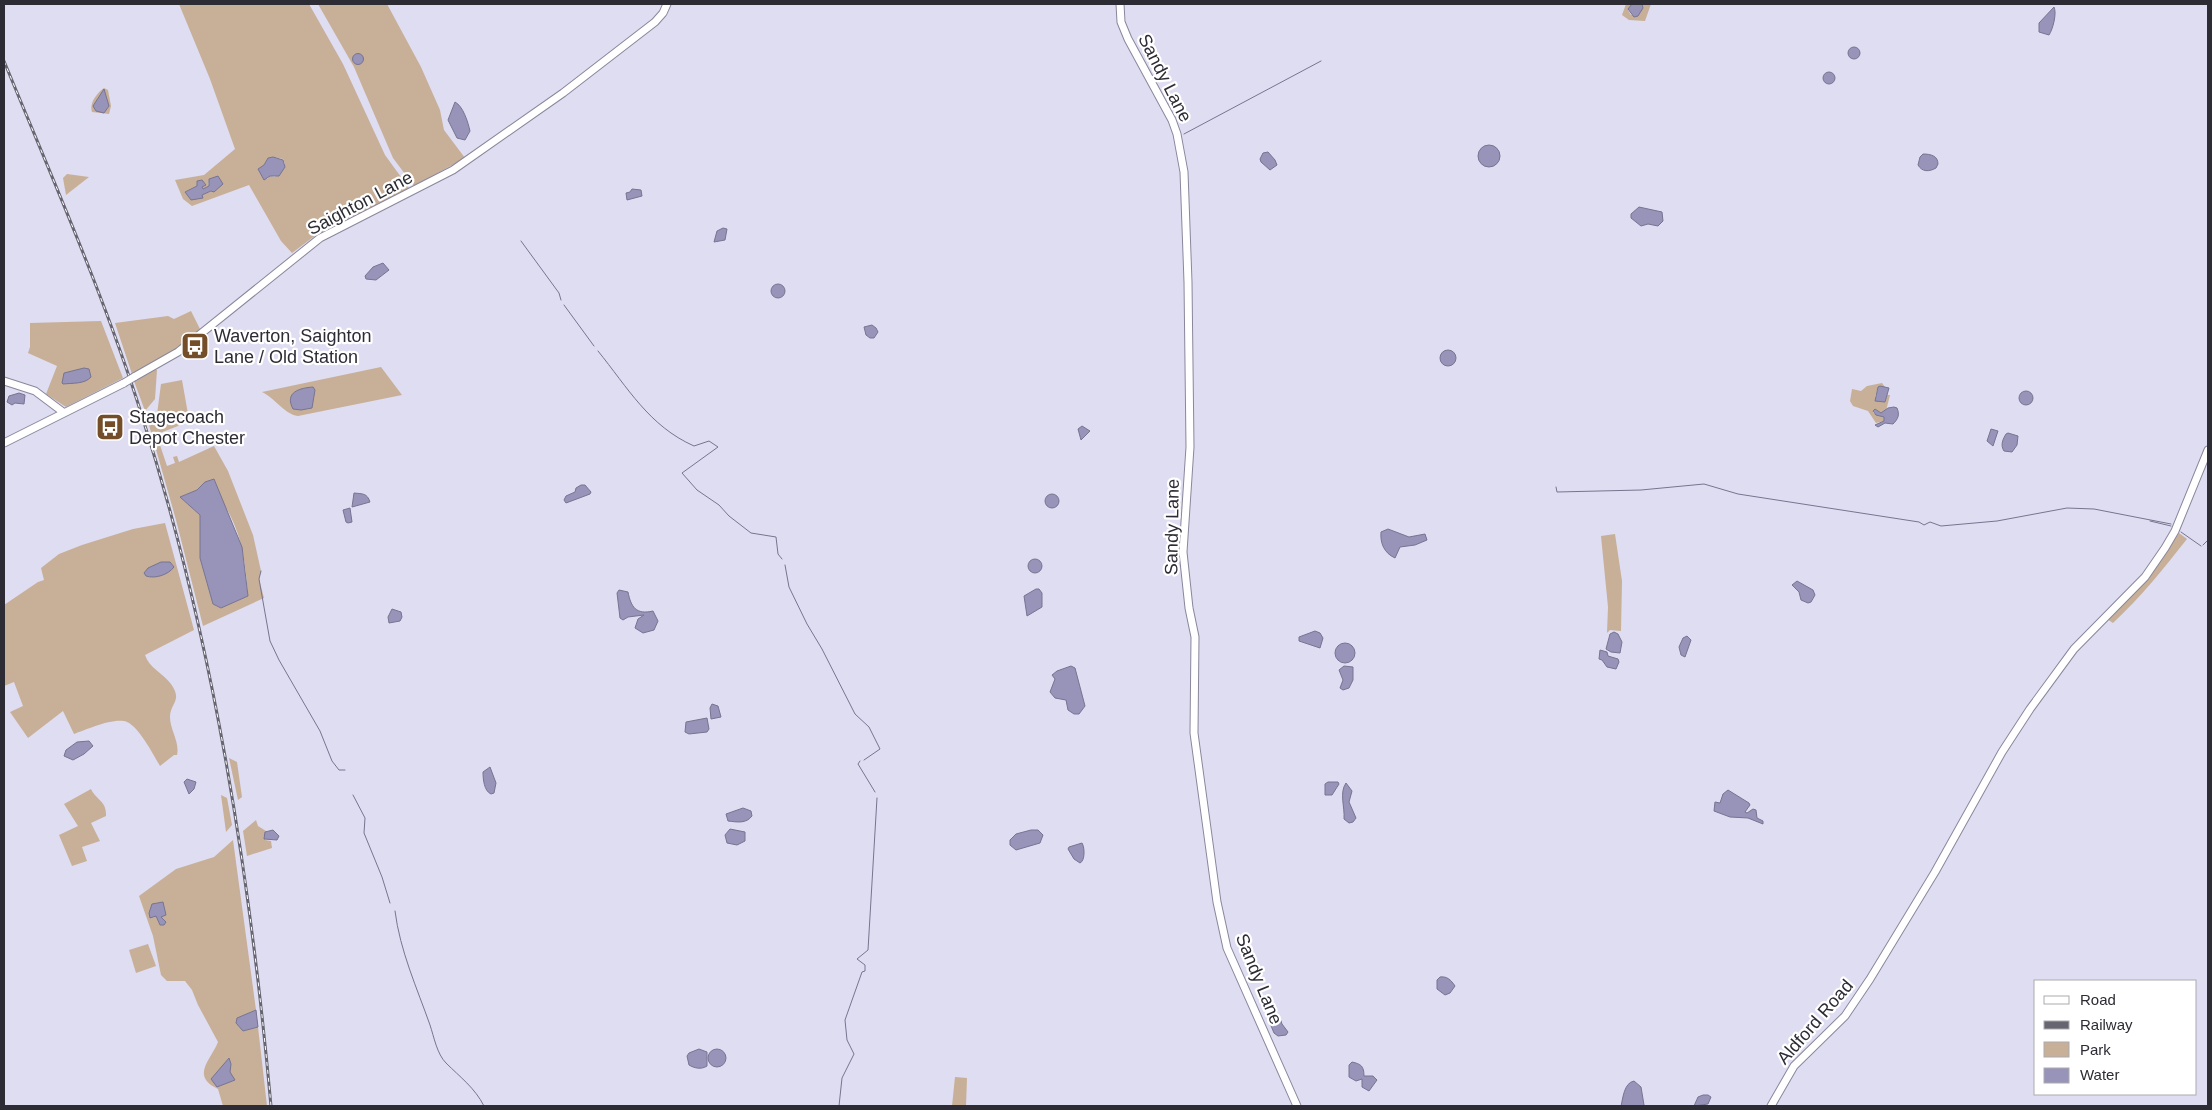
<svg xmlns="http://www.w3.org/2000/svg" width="2212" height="1110" font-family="Helvetica,sans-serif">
<rect width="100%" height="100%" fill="#dfddf2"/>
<g fill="#c8af97" fill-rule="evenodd">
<path d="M 179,4 L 309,4 L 343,64 L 385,155 L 409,188 L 316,235 L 292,253 L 281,241 L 249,185 L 192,206 L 183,199 L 175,180 L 204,175 L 235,149 L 210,79 ZM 273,157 L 283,159 L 285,164 L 275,177 L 270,176 L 267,179 L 258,169 L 264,165 L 268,158 ZM 208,181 L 212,191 L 202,195 L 203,198 L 185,192 L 197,186 L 202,187 L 203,190 L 209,186 Z"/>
<polygon points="318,4 387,4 421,67 440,110 444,130 465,158 414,186 393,158 354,67"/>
<polygon points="1626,4 1632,4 1628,10 1631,15 1643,8 1642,4 1651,4 1645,21 1629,20 1622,15"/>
<path d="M 104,88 L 108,90 L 111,106 L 109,114 L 92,112 C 89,103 97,93 104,88 Z"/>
<polygon points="67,174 89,177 66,195 63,178"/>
<polygon points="191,311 201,331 180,348 132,374 115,323 168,316 174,319"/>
<polygon points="101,321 123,378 66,407 46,394 57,366 28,353 30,347 30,323"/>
<path d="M 381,367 L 402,395 L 298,416 C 284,414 275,398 262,392 Z"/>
<polygon points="155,370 157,370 155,399 145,411 134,381"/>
<polygon points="182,380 188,414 178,426 152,436 149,425 156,422 161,384"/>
<polygon points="1882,383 1885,387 1878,387 1875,397 1885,402 1887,395 1890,395 1886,411 1881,413 1875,409 1873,411 1873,413 1884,417 1884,421 1876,423 1868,411 1853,406 1850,401 1852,389 1861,391 1867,386"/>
<path d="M 159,442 L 167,466 L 175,463 L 173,457 L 177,456 L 179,462 L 214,446 L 228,471 L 253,535 L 261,571 L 259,579 L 264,598 L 203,626 L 176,520 L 155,446 L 155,443 ZM 205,482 C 213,492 223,502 229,513 C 243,539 246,568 248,596 L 221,608 L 213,604 L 200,558 L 200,515 L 180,497 L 197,490 Z"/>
<path d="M 165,523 L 194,630 L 145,655 C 149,668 163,673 171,684 C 183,701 170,703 170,717 C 170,730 180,742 177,755 L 174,755 L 160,766 C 153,754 139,727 127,722 C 114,717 86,730 74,734 L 63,711 L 28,738 L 10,712 L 23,706 L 14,682 L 4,686 L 4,605 L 38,582 L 44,580 L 41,568 L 59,554 L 82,545 L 133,529 Z"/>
<path d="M 2179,533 L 2187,539 C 2164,568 2141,597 2113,623 L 2107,619 C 2137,589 2156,569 2179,533 Z"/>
<polygon points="1615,534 1622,581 1621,631 1610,630 1607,633 1608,607 1601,536"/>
<polygon points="229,758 237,762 242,797 238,800"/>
<path d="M 91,789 C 96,800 107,801 106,816 L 91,823 L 100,841 L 82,847 L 87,861 L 72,866 L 59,835 L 78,826 L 64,804 Z"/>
<polygon points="221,795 227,798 232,825 226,832"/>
<polygon points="256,820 258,826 266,831 265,840 271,841 272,848 247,856 243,831"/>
<path d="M 233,840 L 256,1010 L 240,1017 L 243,1031 L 258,1027 L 267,1106 L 223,1106 L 218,1089 C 190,1076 211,1060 218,1042 L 198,1005 L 192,990 L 185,981 L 167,981 L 161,975 L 153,936 L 139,896 L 176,869 L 214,857 Z"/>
<polygon points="148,944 156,966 136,973 129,950"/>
<polygon points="955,1077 967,1078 966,1106 952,1106"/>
</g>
<g fill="#9793b9" stroke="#777491">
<polygon points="1632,4 1642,4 1643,8 1638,16 1634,17 1628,9"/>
<path d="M 2054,7 C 2057,13 2053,29 2049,35 L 2039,32 L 2039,23 Z"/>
<circle cx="1854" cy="53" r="6"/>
<circle cx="358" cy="59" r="5.5"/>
<circle cx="1829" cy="78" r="6"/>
<polygon points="104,89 109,106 104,113 96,111 93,106"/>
<path d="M 455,102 C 463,106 468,122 470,131 L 465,140 L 457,138 L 448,120 Z"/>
<circle cx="1489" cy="156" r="11"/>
<polygon points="1268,152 1275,160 1277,165 1270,170 1261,162 1260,159 1263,153"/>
<path d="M 1923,154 C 1931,154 1938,156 1938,164 L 1936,168 C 1929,172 1922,172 1918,165 L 1920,157 Z"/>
<polygon points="273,157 283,160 285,167 279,176 270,176 264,180 258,169 264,165 268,158"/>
<polygon points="218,176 223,184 214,192 211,191 202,195 203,198 191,200 185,192 197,186 197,181 202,180 206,185 202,187 203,189 209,186 209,179"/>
<polygon points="632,189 641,190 642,196 627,200 626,193 630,192"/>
<polygon points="1639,207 1662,212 1663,221 1658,226 1648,224 1641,226 1631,218 1631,214"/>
<polygon points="723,228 727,229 725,240 714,242 717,231"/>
<polygon points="383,263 389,270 376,280 366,279 365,276 373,267"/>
<circle cx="778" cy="291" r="7"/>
<polygon points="872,325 876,328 878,332 874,338 870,338 866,335 864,327"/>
<circle cx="1448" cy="358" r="8"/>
<path d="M 84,368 L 89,369 L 91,377 C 85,384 73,383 63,384 L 62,383 L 64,373 Z"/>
<polygon points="1880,386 1889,388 1885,402 1875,401 1878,387"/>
<path d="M 313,387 L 315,390 L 312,408 L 301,410 L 293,409 C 284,392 300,388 313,387 Z"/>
<circle cx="2026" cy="398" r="7"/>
<polygon points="19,393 25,395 24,404 15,403 12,405 7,402 9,396"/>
<path d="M 1894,407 L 1897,408 C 1900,415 1898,419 1893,424 L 1885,423 L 1878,427 L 1875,425 L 1884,421 L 1884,417 L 1876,415 L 1873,411 L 1875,409 L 1881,413 L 1888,408 Z"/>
<polygon points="1082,426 1090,431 1081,440 1078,429"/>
<polygon points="1991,429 1998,431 1993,446 1987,441"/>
<path d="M 2008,433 L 2018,436 L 2017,445 L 2012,452 L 2004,451 C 2000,445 2003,439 2006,434 Z"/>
<polygon points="214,479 242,547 248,596 221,608 213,604 200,558 200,515 180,497 197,490 205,482"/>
<polygon points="581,485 585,485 591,492 590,494 566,503 564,500 566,496 575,492 576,488"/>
<path d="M 354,493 C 363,494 367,493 370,502 L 352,507 Z"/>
<circle cx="1052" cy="501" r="7"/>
<polygon points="350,508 352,522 348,523 346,522 343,510"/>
<path d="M 1388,529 L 1409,537 L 1425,534 L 1427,540 L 1415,545 L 1400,547 L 1395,558 C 1384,553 1380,543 1381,532 Z"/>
<circle cx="1035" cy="566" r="7"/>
<path d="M 161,562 L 170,562 L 174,567 C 168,575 155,579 146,576 L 144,573 L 148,568 Z"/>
<polygon points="1797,581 1813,590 1815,595 1811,602 1808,603 1801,600 1799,592 1792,585"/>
<polygon points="1036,589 1039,589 1042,593 1042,607 1027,616 1024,596"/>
<path d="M 619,590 L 628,592 C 631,607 636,615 653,611 L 658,621 L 654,630 L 643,633 L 635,628 L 638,619 L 644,615 L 628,617 L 623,620 L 620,618 L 617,593 Z"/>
<polygon points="392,609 401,612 402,617 400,621 389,623 388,617"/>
<polygon points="1315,631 1320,633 1323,638 1320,648 1299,641 1299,637"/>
<polygon points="1614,632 1618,634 1622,642 1620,653 1611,652 1606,649 1610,634"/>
<polygon points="1687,636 1691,640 1685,657 1681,655 1679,647 1683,638"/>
<circle cx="1345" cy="653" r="10"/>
<polygon points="1600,650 1607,652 1608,656 1618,659 1619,662 1616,669 1607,667 1602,660 1599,659"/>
<polygon points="1071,666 1075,668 1085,706 1079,714 1074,714 1068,710 1066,700 1055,698 1050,692 1055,679 1052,675 1057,671"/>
<polygon points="1344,666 1353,667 1353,680 1349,688 1343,690 1340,688 1343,680 1339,670"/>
<polygon points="712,704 718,706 721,717 711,719 710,708"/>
<polygon points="707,718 709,729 707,732 689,734 685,732 686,722"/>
<polygon points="89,741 93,746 84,754 73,760 64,756 66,750 77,742"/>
<path d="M 490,767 L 496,783 L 494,793 L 491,794 C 484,791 483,779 483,772 Z"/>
<polygon points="187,779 196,782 194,789 189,794 184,782"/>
<polygon points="1328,782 1338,782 1339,784 1332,795 1325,795 1325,784"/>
<path d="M 1346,783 L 1352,791 L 1349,802 L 1356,818 L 1353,822 L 1349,823 L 1344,819 C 1345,807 1339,793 1346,783 Z"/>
<polygon points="1728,790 1749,803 1750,805 1745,812 1747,813 1753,809 1756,810 1757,818 1763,821 1763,824 1748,818 1730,817 1714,811 1715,802 1720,803 1723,794"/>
<path d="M 743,808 L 751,811 L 752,816 C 746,824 737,822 728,821 L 726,814 Z"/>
<polygon points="730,829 745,832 745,841 737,845 727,843 725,835"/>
<polygon points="273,830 279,836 277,840 264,839 265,832"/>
<polygon points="1031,830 1038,830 1043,835 1040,843 1016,850 1010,845 1010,840 1016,834"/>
<path d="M 1082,843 C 1085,848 1085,861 1080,863 L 1074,859 L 1068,849 L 1069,847 Z"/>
<polygon points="163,902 166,915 161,917 166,922 164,925 160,925 156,916 150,918 149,913 152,904"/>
<path d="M 1440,977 C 1447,976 1451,980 1455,986 L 1450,993 L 1445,995 L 1437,989 L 1437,980 Z"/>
<polygon points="256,1010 258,1027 243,1031 236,1023 237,1018"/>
<polygon points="1275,1015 1280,1018 1282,1024 1288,1032 1286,1035 1278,1036 1274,1033 1269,1021 1271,1016"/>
<circle cx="717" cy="1058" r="9"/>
<path d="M 699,1049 L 707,1052 L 707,1066 C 701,1070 694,1068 689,1065 L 687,1056 L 689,1053 Z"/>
<polygon points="229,1058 231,1064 230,1072 235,1080 217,1087 211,1079"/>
<path d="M 1352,1062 C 1361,1064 1364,1066 1364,1076 L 1373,1076 L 1377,1080 L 1369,1091 L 1362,1087 L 1362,1079 L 1356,1081 L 1349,1077 L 1349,1065 Z"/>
<path d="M 1634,1081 L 1641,1087 L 1644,1105 L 1643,1106 L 1621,1106 C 1623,1098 1624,1083 1634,1081 Z"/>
<polygon points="1703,1095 1708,1095 1711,1097 1708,1104 1694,1106 1698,1097"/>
</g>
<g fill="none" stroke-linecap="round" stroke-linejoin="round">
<g stroke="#777491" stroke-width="1">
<polyline points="1184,134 1321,61"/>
<polyline points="521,241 559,293 561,300"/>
<polyline points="564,305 594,346"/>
<path d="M 598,351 C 628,388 649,426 694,446 L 709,441 L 718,447 L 682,473 L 697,490 L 719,505 L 729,516 L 751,533 L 776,537 L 778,554 L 782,559"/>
<polyline points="1556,487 1557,492 1641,490 1704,484 1738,494 1919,522 1924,525 1930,522 1941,526 1997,521 2067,508 2094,509 2171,524"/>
<polyline points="2150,521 2171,526"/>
<polyline points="2181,532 2201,546"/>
<polyline points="2203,545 2208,540"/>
<polyline points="785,565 789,587 807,624 822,649 855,714 869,727 880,749 864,760"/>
<polyline points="261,571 259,579 270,641 279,660 320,731 332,761 339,770 345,770"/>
<polyline points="860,761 858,764 875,792"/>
<polyline points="353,795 365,818 364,833 382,877 390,903"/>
<path d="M 395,911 C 400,951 417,988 430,1025 C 434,1037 437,1054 446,1063 C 460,1077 475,1088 484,1106"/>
<polyline points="839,1106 842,1078 854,1054 847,1040 845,1020 862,972 865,971 865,965 857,959 868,950 877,798"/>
</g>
<defs>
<g id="secondary">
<polyline points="1120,4 1121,22 1128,39 1172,120 1177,134 1184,172 1188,282 1190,447 1183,552 1189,608 1195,637 1194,733 1217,902 1227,948 1297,1106"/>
<polyline points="134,377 178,352 320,238 453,170 563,93 655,22 663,13 667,4"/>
<polyline points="4,381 35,391 63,412"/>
<polyline points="4,443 124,383"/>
<polyline points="1771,1106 1794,1066 1845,1016 1870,979 1935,872 2002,752 2030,709 2074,649 2145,577 2165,548 2175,531 2208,450"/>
</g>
</defs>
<use href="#secondary" stroke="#89879b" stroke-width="9"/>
<use href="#secondary" stroke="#fff" stroke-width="7"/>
<defs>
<path id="rail" d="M 4,61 C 52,178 104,295 142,416 C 213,639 250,874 271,1106"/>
</defs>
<use href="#rail" stroke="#666571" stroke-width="3"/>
<use href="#rail" stroke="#fff" stroke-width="1" stroke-dasharray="4" stroke-linecap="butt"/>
<defs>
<polyline id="secondary-bridge" points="124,383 134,377"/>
</defs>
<use href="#secondary-bridge" stroke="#89879b" stroke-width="9" stroke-linecap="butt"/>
<use href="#secondary-bridge" stroke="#fff" stroke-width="7"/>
</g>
<defs>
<symbol id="bus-square" viewBox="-11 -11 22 22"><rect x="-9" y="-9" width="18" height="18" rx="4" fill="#734e29" stroke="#fff"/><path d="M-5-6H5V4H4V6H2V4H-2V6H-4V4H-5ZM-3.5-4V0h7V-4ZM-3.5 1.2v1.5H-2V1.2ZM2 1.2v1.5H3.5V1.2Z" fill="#fff"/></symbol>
</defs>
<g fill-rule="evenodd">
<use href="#bus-square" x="179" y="330" width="32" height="32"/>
<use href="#bus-square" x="94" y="411" width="32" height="32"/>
</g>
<g text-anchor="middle" stroke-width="4.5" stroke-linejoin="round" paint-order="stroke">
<g font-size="18" fill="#2d2c34" stroke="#fff">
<text transform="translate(1165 78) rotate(63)" y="6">Sandy Lane</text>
<text transform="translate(360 203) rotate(-28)" y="6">Saighton Lane</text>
<text transform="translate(1172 527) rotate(-89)" y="6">Sandy Lane</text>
<text transform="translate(1259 979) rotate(68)" y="6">Sandy Lane</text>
<text transform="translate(1815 1022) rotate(-49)" y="6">Aldford Road</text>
</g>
<g font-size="18" fill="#2d2c34" stroke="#fff" text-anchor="start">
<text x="214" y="342">Waverton, Saighton<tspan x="214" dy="21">Lane / Old Station</tspan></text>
<text x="129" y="423">Stagecoach<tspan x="129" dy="21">Depot Chester</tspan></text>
</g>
</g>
<rect width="2212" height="1110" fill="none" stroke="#2d2c34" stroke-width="10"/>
<rect x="2034" y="980" width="162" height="115" fill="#ffffff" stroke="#ababae"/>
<rect x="2044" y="996" width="25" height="8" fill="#ffffff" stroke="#ababae"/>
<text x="2080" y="1005" font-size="15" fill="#2d2c34">Road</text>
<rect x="2044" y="1021" width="25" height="8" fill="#666571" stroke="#ababae"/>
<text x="2080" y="1030" font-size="15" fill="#2d2c34">Railway</text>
<rect x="2044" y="1042" width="25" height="15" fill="#c8af97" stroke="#ababae"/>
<text x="2080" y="1055" font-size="15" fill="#2d2c34">Park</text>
<rect x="2044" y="1068" width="25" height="15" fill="#9793b9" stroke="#ababae"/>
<text x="2080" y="1080" font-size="15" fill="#2d2c34">Water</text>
</svg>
